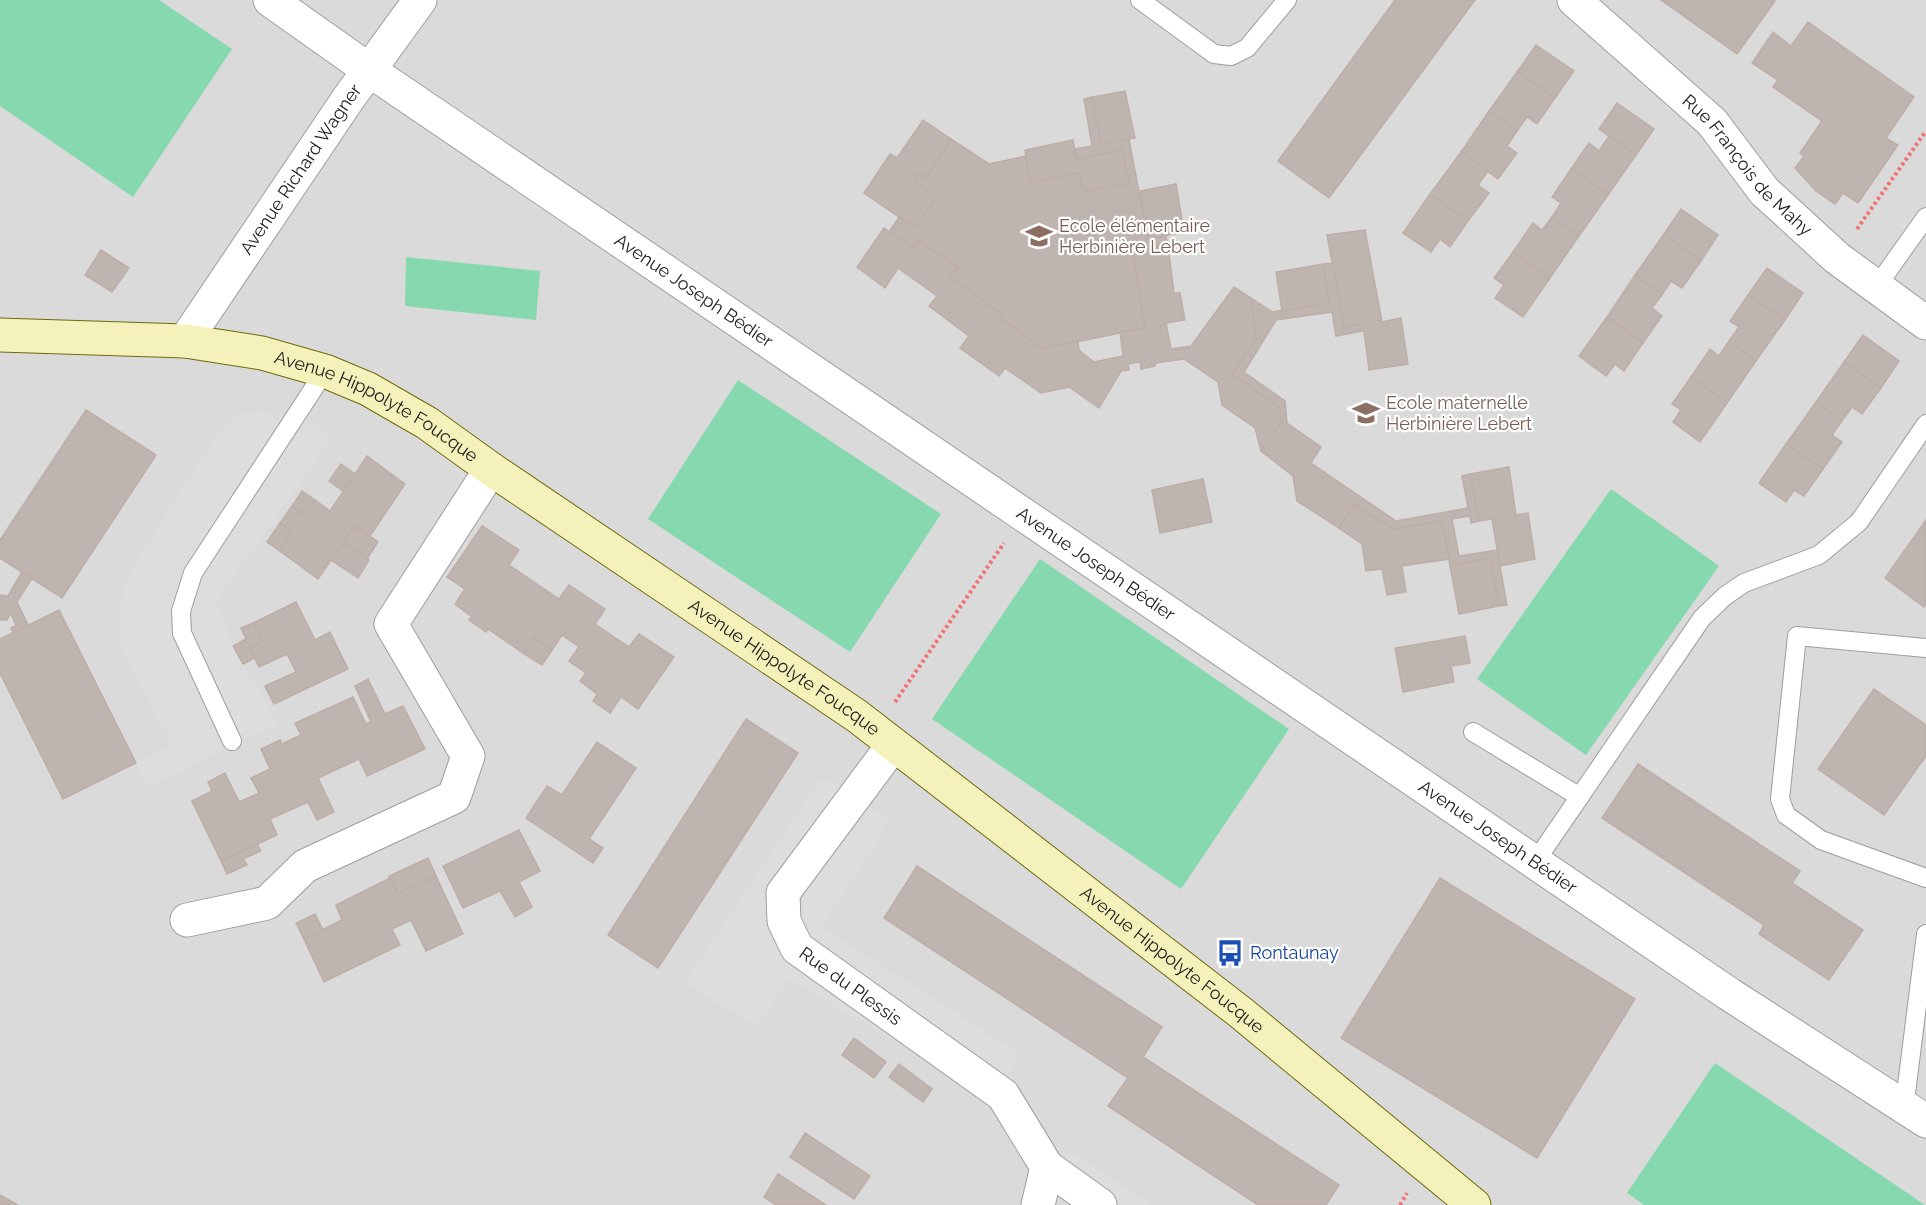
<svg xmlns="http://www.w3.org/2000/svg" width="1926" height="1205" font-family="Raleway,sans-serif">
<rect width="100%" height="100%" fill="#eee9e4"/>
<rect fill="#dbdada" x="0" y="0" width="1926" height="1205"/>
<g fill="#86d8ae">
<polygon points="0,0 159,0 232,49 133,197 0,106"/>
<polygon points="406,257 540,271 536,320 405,306"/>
<polygon points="738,380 941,514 850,652 648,519"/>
<polygon points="1611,489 1719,566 1586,755 1477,679"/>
<polygon points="1040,559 1289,729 1181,889 932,719"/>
<polygon points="1715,1063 1925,1205 1644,1205 1627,1193"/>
</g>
<g fill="#ddd">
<polygon points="257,411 314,424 330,440 216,601 233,646 278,724 149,786 136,763 172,744 121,648 119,606 129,576 200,459 233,416"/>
<polygon points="822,777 888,817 874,848 821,926 1021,1055 991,1098 788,978 757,1027 684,983"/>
<polygon points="1070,1151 1151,1205 1077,1205 1052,1177"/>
</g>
<g fill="#beb4b0" stroke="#beaea7" stroke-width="1.5">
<polygon points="1395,0 1475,0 1329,198 1278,161"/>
<polygon points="1661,0 1774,0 1775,1 1737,54"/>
<polygon points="1808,22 1914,97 1886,138 1898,145 1858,203 1843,193 1835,204 1816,191 1795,168 1804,156 1800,153 1822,121 1773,87 1778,80 1752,63 1773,32 1791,46"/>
<polygon points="1536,45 1574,71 1555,98 1517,72"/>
<polygon points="1517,72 1555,98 1537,124 1527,117 1517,131 1489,111"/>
<polygon points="1125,91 1135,138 1101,144 1092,97"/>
<polygon points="1092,97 1101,144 1129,139 1148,239 1166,236 1168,245 1133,252 1145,328 1042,349 1002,319 1004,316 949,276 957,267 918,240 913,248 889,232 899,217 915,228 937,197 914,181 918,173 926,178 951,139 989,164 1026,156 1030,182 1079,173 1083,192 1129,183 1122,150 1076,159 1074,149 1092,146 1084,99"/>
<polygon points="1617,103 1654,129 1636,155 1599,129"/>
<polygon points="1489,111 1517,131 1507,146 1517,153 1498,179 1461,152"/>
<polygon points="923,120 951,139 926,178 918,173 914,181 937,197 915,228 864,193 890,154 897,158"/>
<polygon points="1609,136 1636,155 1608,195 1571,169 1589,143 1599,151"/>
<polygon points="1073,140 1076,159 1122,150 1129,183 1083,192 1079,173 1030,182 1025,150"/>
<polygon points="1461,152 1488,171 1478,185 1489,193 1468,221 1430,194"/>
<polygon points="1571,169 1608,195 1579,236 1552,217 1561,203 1552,197"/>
<polygon points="1176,184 1184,232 1148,239 1140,191"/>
<polygon points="1430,194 1468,221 1450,247 1440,239 1431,252 1403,233"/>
<polygon points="1681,209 1718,235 1701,261 1664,234"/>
<polygon points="1552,217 1579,236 1550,278 1513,252 1533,223 1542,230"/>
<polygon points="884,228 913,248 918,240 957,267 949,276 1004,316 1002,319 1042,349 1078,341 1079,350 1094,362 1123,356 1120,332 1145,328 1133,252 1168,245 1174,293 1180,293 1185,320 1166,323 1171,349 1191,346 1234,287 1251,298 1256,339 1232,374 1280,408 1280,424 1261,451 1255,428 1222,405 1218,382 1184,359 1155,363 1155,366 1141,369 1140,362 1128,364 1129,370 1121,371 1099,408 1069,387 1041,393 1005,368 999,376 960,348 969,336 929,306 937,296 898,268 885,288 857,267"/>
<polygon points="1365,230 1382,322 1401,318 1408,364 1369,370 1363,324 1344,327 1327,235"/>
<polygon points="1664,234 1701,261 1682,288 1671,281 1662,295 1635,275"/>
<polygon points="101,250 129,268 112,292 85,275"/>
<polygon points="1513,252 1550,278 1523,317 1495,298 1504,285 1494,278"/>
<polygon points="1333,263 1344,327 1363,324 1363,331 1336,336 1332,312 1276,320 1244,372 1285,401 1287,423 1321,447 1311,463 1396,521 1468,508 1462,476 1470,474 1479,521 1471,523 1470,516 1452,519 1459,556 1497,550 1507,605 1499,606 1490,558 1450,566 1442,521 1394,529 1354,505 1339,528 1297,501 1293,476 1261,451 1280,424 1280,408 1232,374 1256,339 1251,298 1272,312 1329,303 1323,264"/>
<polygon points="1323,264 1329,303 1282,311 1276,272"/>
<polygon points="1767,268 1803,293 1785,320 1748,295"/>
<polygon points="1635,275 1662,295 1652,308 1662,316 1643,343 1607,317"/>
<polygon points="1748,295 1785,320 1756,361 1729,341 1739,327 1730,321"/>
<polygon points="1607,317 1643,343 1624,371 1615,364 1606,376 1579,356"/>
<polygon points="1863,335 1899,361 1881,388 1844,362"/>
<polygon points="1729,341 1756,361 1727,403 1691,377 1710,349 1719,356"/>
<polygon points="1844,362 1881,388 1862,414 1852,407 1842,421 1816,402"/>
<polygon points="1691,377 1727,403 1700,442 1673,422 1681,410 1672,404"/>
<polygon points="1816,402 1842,421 1832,435 1842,442 1823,469 1786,444"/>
<polygon points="86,410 156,455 62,598 0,558 0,540"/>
<polygon points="1786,444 1823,469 1804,496 1794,490 1786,502 1759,483"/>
<polygon points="367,456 405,484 370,536 355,526 318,579 280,551 292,532 280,523 292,506 305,515 315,500 330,511"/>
<polygon points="341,464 355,474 343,491 329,481"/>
<polygon points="1509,467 1516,515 1528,513 1535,559 1500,566 1492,519 1479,521 1470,474"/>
<polygon points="1203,479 1212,522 1160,533 1152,490"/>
<polygon points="302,491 315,500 305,515 292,506"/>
<polygon points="1354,505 1394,529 1442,521 1449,559 1402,566 1406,592 1387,595 1382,569 1366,571 1362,544 1339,528"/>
<polygon points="1926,520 1926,604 1924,607 1885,578"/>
<polygon points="280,523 292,532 280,551 267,542"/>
<polygon points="355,526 378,542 367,559 343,542"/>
<polygon points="482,526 519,550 509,565 559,599 569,585 605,609 595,624 629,647 639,634 674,657 638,709 621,697 610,713 593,701 597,694 580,681 586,673 569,661 579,647 562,635 552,650 533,638 523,653 488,629 486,632 469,620 472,617 455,604 465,589 447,577"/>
<polygon points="343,542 369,560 358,578 331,560"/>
<polygon points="1490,558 1499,606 1459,614 1450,566"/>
<polygon points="22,572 32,578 17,602 28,625 13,633 11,628 16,626 11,613 7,620 0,620 0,595 8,596"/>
<polygon points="296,602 315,640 330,632 348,669 274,704 265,686 296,672 287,654 259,667 250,648 262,642 253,623"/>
<polygon points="59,610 136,763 63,799 0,673 0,639"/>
<polygon points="253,623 262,642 250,648 255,658 243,664 233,646 246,639 241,628"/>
<polygon points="1465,636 1470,663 1451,666 1454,682 1403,692 1395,648"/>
<polygon points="533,638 552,650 542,665 523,653"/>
<polygon points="368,679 385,714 403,706 425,749 367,776 359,759 318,778 334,812 317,820 308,802 270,819 277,835 221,861 192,801 212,791 208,782 225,773 239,802 259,793 251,778 270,769 261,749 280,740 282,744 301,735 295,723 353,697 366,724 371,722 355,686"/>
<polygon points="1874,689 1926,725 1926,756 1884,815 1818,769"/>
<polygon points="746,719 798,753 658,968 608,935"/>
<polygon points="597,742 636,768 589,839 603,848 593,863 526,818 547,786 562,795"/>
<polygon points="1638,764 1800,871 1792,883 1863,930 1829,980 1759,934 1764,925 1602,818"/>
<polygon points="519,830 540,871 519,882 532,907 515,917 500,891 463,908 443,866"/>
<polygon points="257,844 261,851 243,859 247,865 227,874 221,861"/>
<polygon points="428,858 436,876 398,894 389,876"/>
<polygon points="917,866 1162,1027 1143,1057 1339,1185 1326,1205 1258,1205 1108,1106 1128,1078 884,918"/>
<polygon points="436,876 463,934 426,951 411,920 392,929 400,945 324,982 304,939 342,920 336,905 390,878 398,894"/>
<polygon points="1440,878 1635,999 1537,1158 1341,1038"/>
<polygon points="315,914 323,930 304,939 296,923"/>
<polygon points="854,1038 886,1062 874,1078 842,1055"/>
<polygon points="899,1064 932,1089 923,1102 889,1077"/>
<polygon points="805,1133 870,1176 854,1199 790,1157"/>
<polygon points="778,1174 826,1205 776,1205 764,1197"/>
<polygon points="0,1195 18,1205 0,1205"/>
</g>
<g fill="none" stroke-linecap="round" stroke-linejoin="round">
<defs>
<g id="lane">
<polyline points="1140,0 1214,54 1231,56 1247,48 1287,0"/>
<polyline points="1877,286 1926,217"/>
<polyline points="1926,648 1797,636 1780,799 1786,815 1821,840 1926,878"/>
<polyline points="1473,732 1580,797"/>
<polyline points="232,741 182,633 181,611 193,573 325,371"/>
<polyline points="1535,862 1702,618 1725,596 1744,583 1819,555 1859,522 1926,424"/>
<polyline points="1904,1109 1926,934"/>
</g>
<g id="street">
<path id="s1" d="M 270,0 L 369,70 L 1729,994 L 1926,1121"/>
<path id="s2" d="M 1574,0 L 1712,122 L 1764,191 L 1837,258 L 1926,323"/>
<path id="s3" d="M 185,341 L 348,99 L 420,0"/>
<path id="s4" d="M 893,745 L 783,893 L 784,921 L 797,948 L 1003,1095 L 1047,1167 L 1100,1205"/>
<polyline points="187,920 267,903 305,866 454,797 468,756 391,624 491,469"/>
<polyline points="1038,1205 1047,1167"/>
</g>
<g id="secondary">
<path id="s5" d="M 0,335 L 185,341 L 262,353 L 325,371 L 368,389 L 427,423 L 491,469 L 857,716 L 1240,1012 L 1474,1205"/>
</g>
</defs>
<use href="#lane" stroke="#9e9e9e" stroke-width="20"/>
<use href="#street" stroke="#9e9e9e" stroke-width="35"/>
<use href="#secondary" stroke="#6d6b0b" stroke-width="35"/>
<g stroke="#f17174" stroke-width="4" stroke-dasharray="3 3" stroke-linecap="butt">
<polyline points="1857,229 1926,131"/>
<polyline points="895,702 1004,543"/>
<polyline points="1400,1205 1407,1193"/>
</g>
<use href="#lane" stroke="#fff" stroke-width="18"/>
<use href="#street" stroke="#fff" stroke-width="33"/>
<use href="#secondary" stroke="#f5f1ba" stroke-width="33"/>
</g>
<defs>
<symbol id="school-bare" viewBox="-9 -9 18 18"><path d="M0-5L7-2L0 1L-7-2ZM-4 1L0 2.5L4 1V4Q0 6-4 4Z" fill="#8d6e63" stroke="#fff" stroke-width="2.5" paint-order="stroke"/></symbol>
<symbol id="bus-bare" viewBox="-9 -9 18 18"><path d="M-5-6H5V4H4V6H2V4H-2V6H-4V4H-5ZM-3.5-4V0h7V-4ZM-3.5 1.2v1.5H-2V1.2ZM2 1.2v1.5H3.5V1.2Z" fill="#1a4fb4" stroke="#fff" stroke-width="2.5" paint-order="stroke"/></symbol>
</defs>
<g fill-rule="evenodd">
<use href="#school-bare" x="1020" y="217" width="38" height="38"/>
<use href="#school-bare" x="1347" y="394" width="38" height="38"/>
<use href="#bus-bare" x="1211" y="934" width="38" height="38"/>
</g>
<g text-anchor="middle" stroke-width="4.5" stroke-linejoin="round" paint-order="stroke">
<g font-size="18" fill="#1d1d1d" stroke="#fff">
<text dy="6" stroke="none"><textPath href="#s2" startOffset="240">Rue François de Mahy</textPath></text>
<text dy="6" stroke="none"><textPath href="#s3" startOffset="207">Avenue Richard Wagner</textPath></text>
<text dy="6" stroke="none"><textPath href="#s1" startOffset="514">Avenue Joseph Bédier</textPath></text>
<text dy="6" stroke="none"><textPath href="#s5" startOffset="390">Avenue Hippolyte Foucque</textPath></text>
<text dy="6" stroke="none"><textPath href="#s1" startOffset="1000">Avenue Joseph Bédier</textPath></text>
<text dy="6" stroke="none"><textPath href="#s5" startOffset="876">Avenue Hippolyte Foucque</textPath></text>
<text dy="6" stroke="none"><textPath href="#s1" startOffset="1486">Avenue Joseph Bédier</textPath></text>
<text dy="6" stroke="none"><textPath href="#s5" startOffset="1362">Avenue Hippolyte Foucque</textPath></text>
<text dy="6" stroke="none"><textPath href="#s4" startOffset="308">Rue du Plessis</textPath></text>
</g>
<g font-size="18" fill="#785e54" stroke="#fff" text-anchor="start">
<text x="1059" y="232">Ecole élémentaire<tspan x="1059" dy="21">Herbinière Lebert</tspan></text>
<text x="1386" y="409">Ecole maternelle<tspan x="1386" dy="21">Herbinière Lebert</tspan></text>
</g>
<g font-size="18" fill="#164399" stroke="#fff" text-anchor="start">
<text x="1250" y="959">Rontaunay</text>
</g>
</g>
</svg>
